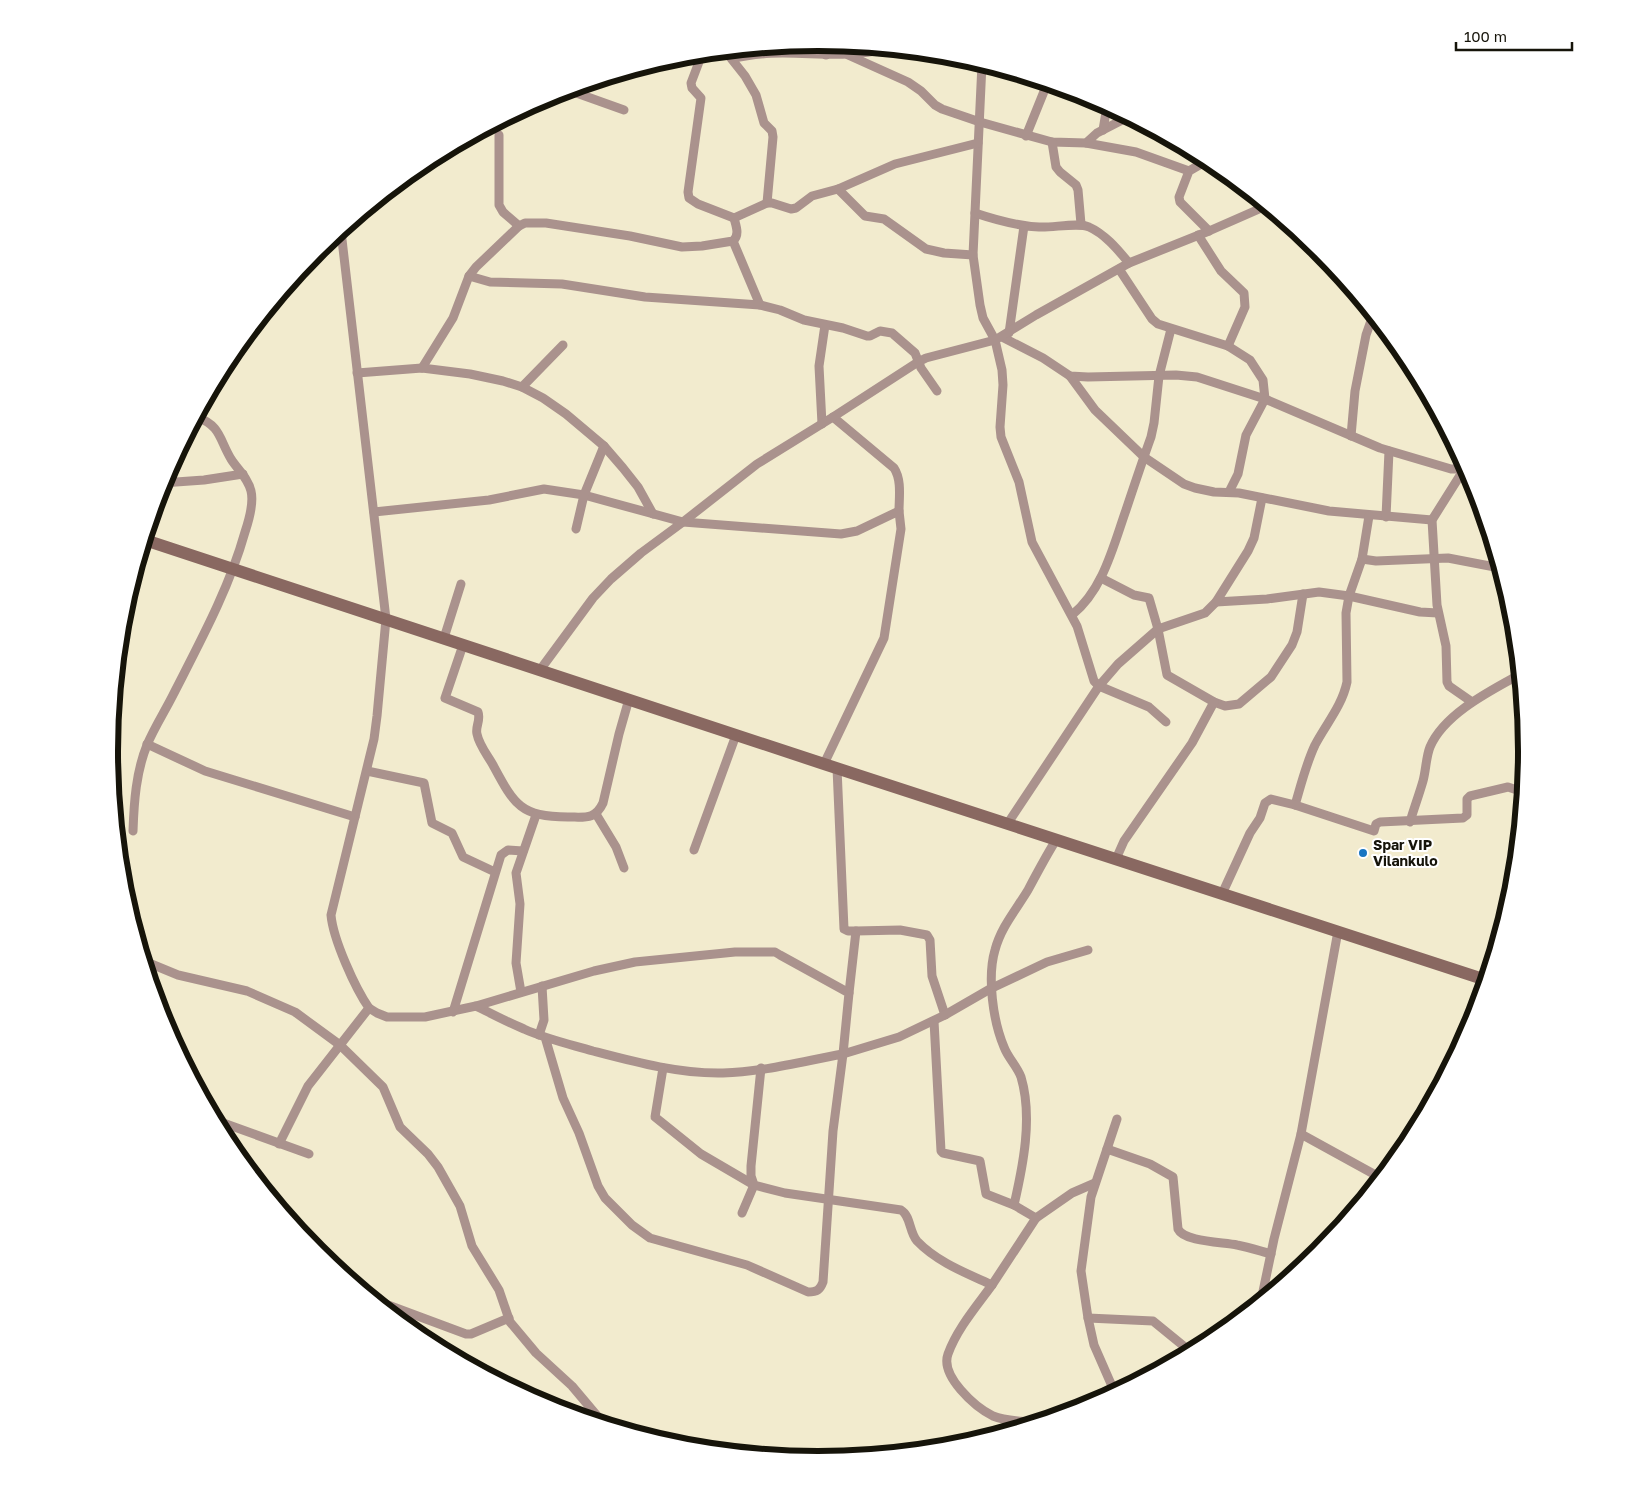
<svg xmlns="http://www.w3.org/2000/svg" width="1636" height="1503" font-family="'Golos Text',sans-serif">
<rect width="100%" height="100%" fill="#f2ebce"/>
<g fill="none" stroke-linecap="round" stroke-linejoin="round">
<g stroke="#aa928d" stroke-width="9">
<polyline points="726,52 745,76 756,95 764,123 772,131 773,137 767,203"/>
<polyline points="702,54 691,83 692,88 701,98 688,192 689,198 698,204 734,218"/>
<polyline points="826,55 826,43"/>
<polyline points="848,55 908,82 921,91 935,105 942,109 980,122 1052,142 1086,143 1097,133 1128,117"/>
<path d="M 732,59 C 783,45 834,62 885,49"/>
<polyline points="982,64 973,255 980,305 983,318 995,340 1002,370 1003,385 1000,427 1001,437 1019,482 1032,542 1077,626 1094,681 1099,686 1149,707 1166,722"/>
<polyline points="568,90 624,110"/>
<polyline points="1103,130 1107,106"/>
<polyline points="499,135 499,205 503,212 519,226"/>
<polyline points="1026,136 1047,84"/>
<polyline points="1052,142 1056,167 1060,172 1076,185 1078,190 1081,224"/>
<polyline points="1086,143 1136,152 1189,171"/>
<polyline points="1208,160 1189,171 1179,197 1180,202 1209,231"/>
<polyline points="838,189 895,164 978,143"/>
<path d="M 975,213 C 996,220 1017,226 1039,227 C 1052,228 1079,222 1089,227 C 1105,234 1118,250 1129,263"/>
<polyline points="1198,235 1221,271 1244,293 1245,307 1228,346"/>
<polyline points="733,241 760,305"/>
<polyline points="1119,269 1152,319 1158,324 1228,346 1250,360 1263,380 1265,399 1246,435 1238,474 1229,492"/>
<polyline points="469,276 490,282 562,284 645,297 760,305 780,310 804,320 843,328 867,336 870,336 880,331 892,333 915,353 921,368 937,391"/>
<polyline points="1009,333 1024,226"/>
<polyline points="1002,337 1043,358 1070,376 1088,377 1176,375 1197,377 1265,399 1380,448 1451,469 1467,469"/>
<path d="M 422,368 L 453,318 L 469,276 L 476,267 L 519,226 L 525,223 L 546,223 L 630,236 L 682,247 L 702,246 L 733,241 C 740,235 736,226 734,218 L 767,203 L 772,203 L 791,209 L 796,208 L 812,196 L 838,189 L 865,216 L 884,219 L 926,249 L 944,253 L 973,255"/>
<polyline points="357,373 422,368 470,374 503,381 522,387 543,398 566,414 604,446 623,468 638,487 653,514"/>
<polyline points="1070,376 1095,410 1144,457 1184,484 1195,488 1214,492 1239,493 1329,511 1432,520"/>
<polyline points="522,387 563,345"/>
<path d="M 833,417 L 894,468 C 902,480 899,498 899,511"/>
<polyline points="822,424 819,366 825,325"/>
<polyline points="1351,436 1355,391 1366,335 1373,315"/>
<polyline points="1466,466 1432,520 1437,605 1446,646 1447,682 1449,686 1472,702"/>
<polyline points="162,483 204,480 243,474"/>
<polyline points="374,512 489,500 544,489 584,495 683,522 841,534 857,531 899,511 901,529 884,638 824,764"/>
<polyline points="1386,517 1389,451"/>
<polyline points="576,529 584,495 604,446"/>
<polyline points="1362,559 1376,561 1448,558 1500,568"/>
<polyline points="1500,568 1502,589 1507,591"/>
<polyline points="1101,578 1134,595 1149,598 1158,629 1167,675 1214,702 1225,706 1239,704 1271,677 1292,645 1297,632 1303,594"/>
<polyline points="1216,602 1267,599 1319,592 1349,596 1420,612 1438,613"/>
<path d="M 1072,615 C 1103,590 1113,547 1126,510 C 1134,486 1142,462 1151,437 L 1154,423 L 1159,376 L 1171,329"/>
<polyline points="444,638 461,584"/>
<path d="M 463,645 L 445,698 L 478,712 C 481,720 475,727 477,734 C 479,745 488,756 493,765 C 514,804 520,817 568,817 C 585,817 595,820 603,803 L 619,734 L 629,699"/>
<polyline points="540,670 593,598 611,579 641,553 683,522 757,464 833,417 918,362 926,358 995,340 1036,315 1129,263 1209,231 1266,206"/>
<polyline points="147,744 205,771 355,817"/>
<polyline points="837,768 844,929 848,931 856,931 849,993"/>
<polyline points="367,771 424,783 432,823 452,833 463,857 495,872"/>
<path d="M 1295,805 C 1301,785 1306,764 1315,745 C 1326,724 1342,706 1347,682 L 1346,613 L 1349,596 L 1362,559 L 1369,516"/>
<polyline points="596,814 616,847 624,868"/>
<path d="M 1410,822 C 1414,808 1419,795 1423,781 C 1426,770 1426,757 1430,747 C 1444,714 1490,691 1519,675"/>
<polyline points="1008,823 1099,686 1118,664 1158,629 1205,613 1216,602 1248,551 1254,538 1262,498"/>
<path d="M 133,831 C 134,802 136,772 147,745 C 154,728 165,711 173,695 C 200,642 229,589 245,532 C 249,520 254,503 251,491 C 248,478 238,470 231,459 C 219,439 221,426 197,417"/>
<polyline points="694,850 736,735"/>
<polyline points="1116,859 1124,841 1192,743 1214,702"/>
<polyline points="1222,894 1250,833 1260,818 1265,803 1271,799 1295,805 1374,831 1376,824 1380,822 1463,818 1467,815 1467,799 1470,796 1508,787 1523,792"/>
<polyline points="856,931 900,930 927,935 930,940 932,976 945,1015"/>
<polyline points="144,961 178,975 247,991 295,1012 340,1045 383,1087 400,1127 428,1154 438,1167 460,1206 472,1246 499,1290 510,1322 536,1353 572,1386 604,1424"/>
<polyline points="521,992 516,963 520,904 516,873 536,815"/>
<path d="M 476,1006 C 492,1014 507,1022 524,1029 C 546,1039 569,1044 593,1051 C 635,1062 679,1074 723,1073 C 763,1072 804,1061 843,1054 L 833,1131 L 823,1282 C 820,1290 817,1292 808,1292 L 747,1265 L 650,1238 L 632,1225 L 605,1198 L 598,1186 L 579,1133 L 563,1098 L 545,1037"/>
<polyline points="369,1008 377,1013 387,1017 425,1017 476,1006 594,971 635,962 735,952 775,952 780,955 849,993 843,1054 899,1037 945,1015 990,989 1047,962 1088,950"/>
<polyline points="453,1012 501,855 508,850 523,851"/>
<polyline points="934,1021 941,1151 943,1153 980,1161 986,1194 1014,1205"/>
<polyline points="539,1035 544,1020 542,986"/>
<polyline points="663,1068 655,1117 701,1154 754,1185 742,1213"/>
<path d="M 761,1068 L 751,1166 L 751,1176 L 754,1185 L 785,1193 L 901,1210 C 911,1216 909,1232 917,1241 C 937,1262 966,1273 992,1285 C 976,1307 957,1329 948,1354 C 940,1376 975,1407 993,1416 C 1005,1421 1018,1421 1031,1422 L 1030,1424"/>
<polyline points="215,1120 309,1154"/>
<polyline points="1301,1134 1381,1178"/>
<path d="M 279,1144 L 308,1086 L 369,1008 C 355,988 333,939 331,915 L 374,739 L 377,716 L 386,619 L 341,231"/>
<path d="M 1107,1149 L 1150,1164 L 1173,1177 L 1178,1229 C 1184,1242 1223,1242 1237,1245 C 1248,1247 1260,1251 1271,1254"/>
<polyline points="1036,1218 1072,1193 1095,1183"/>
<path d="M 992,1285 L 1036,1218 L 1014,1205 C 1023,1166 1033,1117 1021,1077 C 1017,1066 1008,1058 1004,1047 C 993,1021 987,977 995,950 C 1001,927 1016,910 1028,890 C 1037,873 1046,856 1056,840"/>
<polyline points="372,1299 466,1334 471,1334 509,1318"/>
<polyline points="1261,1301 1274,1239 1301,1134 1338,931"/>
<polyline points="1088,1318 1153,1321 1191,1352"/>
<polyline points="1115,1393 1094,1345 1088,1318 1081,1271 1091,1197 1117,1119"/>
<polyline points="1031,1422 1046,1420"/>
</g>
<polyline stroke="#896861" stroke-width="12" points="145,540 824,764 1486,980"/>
</g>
<circle fill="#1875c2" stroke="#fff" stroke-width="2" cx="1363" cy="853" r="5"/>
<g text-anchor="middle" stroke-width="4" stroke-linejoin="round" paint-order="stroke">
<g font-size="14" font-weight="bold" fill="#16140a" stroke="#fff" text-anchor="start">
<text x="1373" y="850">Spar VIP<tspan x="1373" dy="16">Vilankulo</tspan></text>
</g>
</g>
<path d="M0 0H1636V1503H0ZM118 751a700 700 0 1 1 1400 0a700 700 0 1 1-1400 0Z" fill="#fff" fill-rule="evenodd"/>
<path fill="none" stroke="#16140a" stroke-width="6" d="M118 751a700 700 0 1 1 1400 0a700 700 0 1 1-1400 0Z"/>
<path d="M1456 42v8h116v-8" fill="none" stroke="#16140a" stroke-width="2.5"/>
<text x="1464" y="42" font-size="15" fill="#16140a" stroke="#ffffff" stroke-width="4" paint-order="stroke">100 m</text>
</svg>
